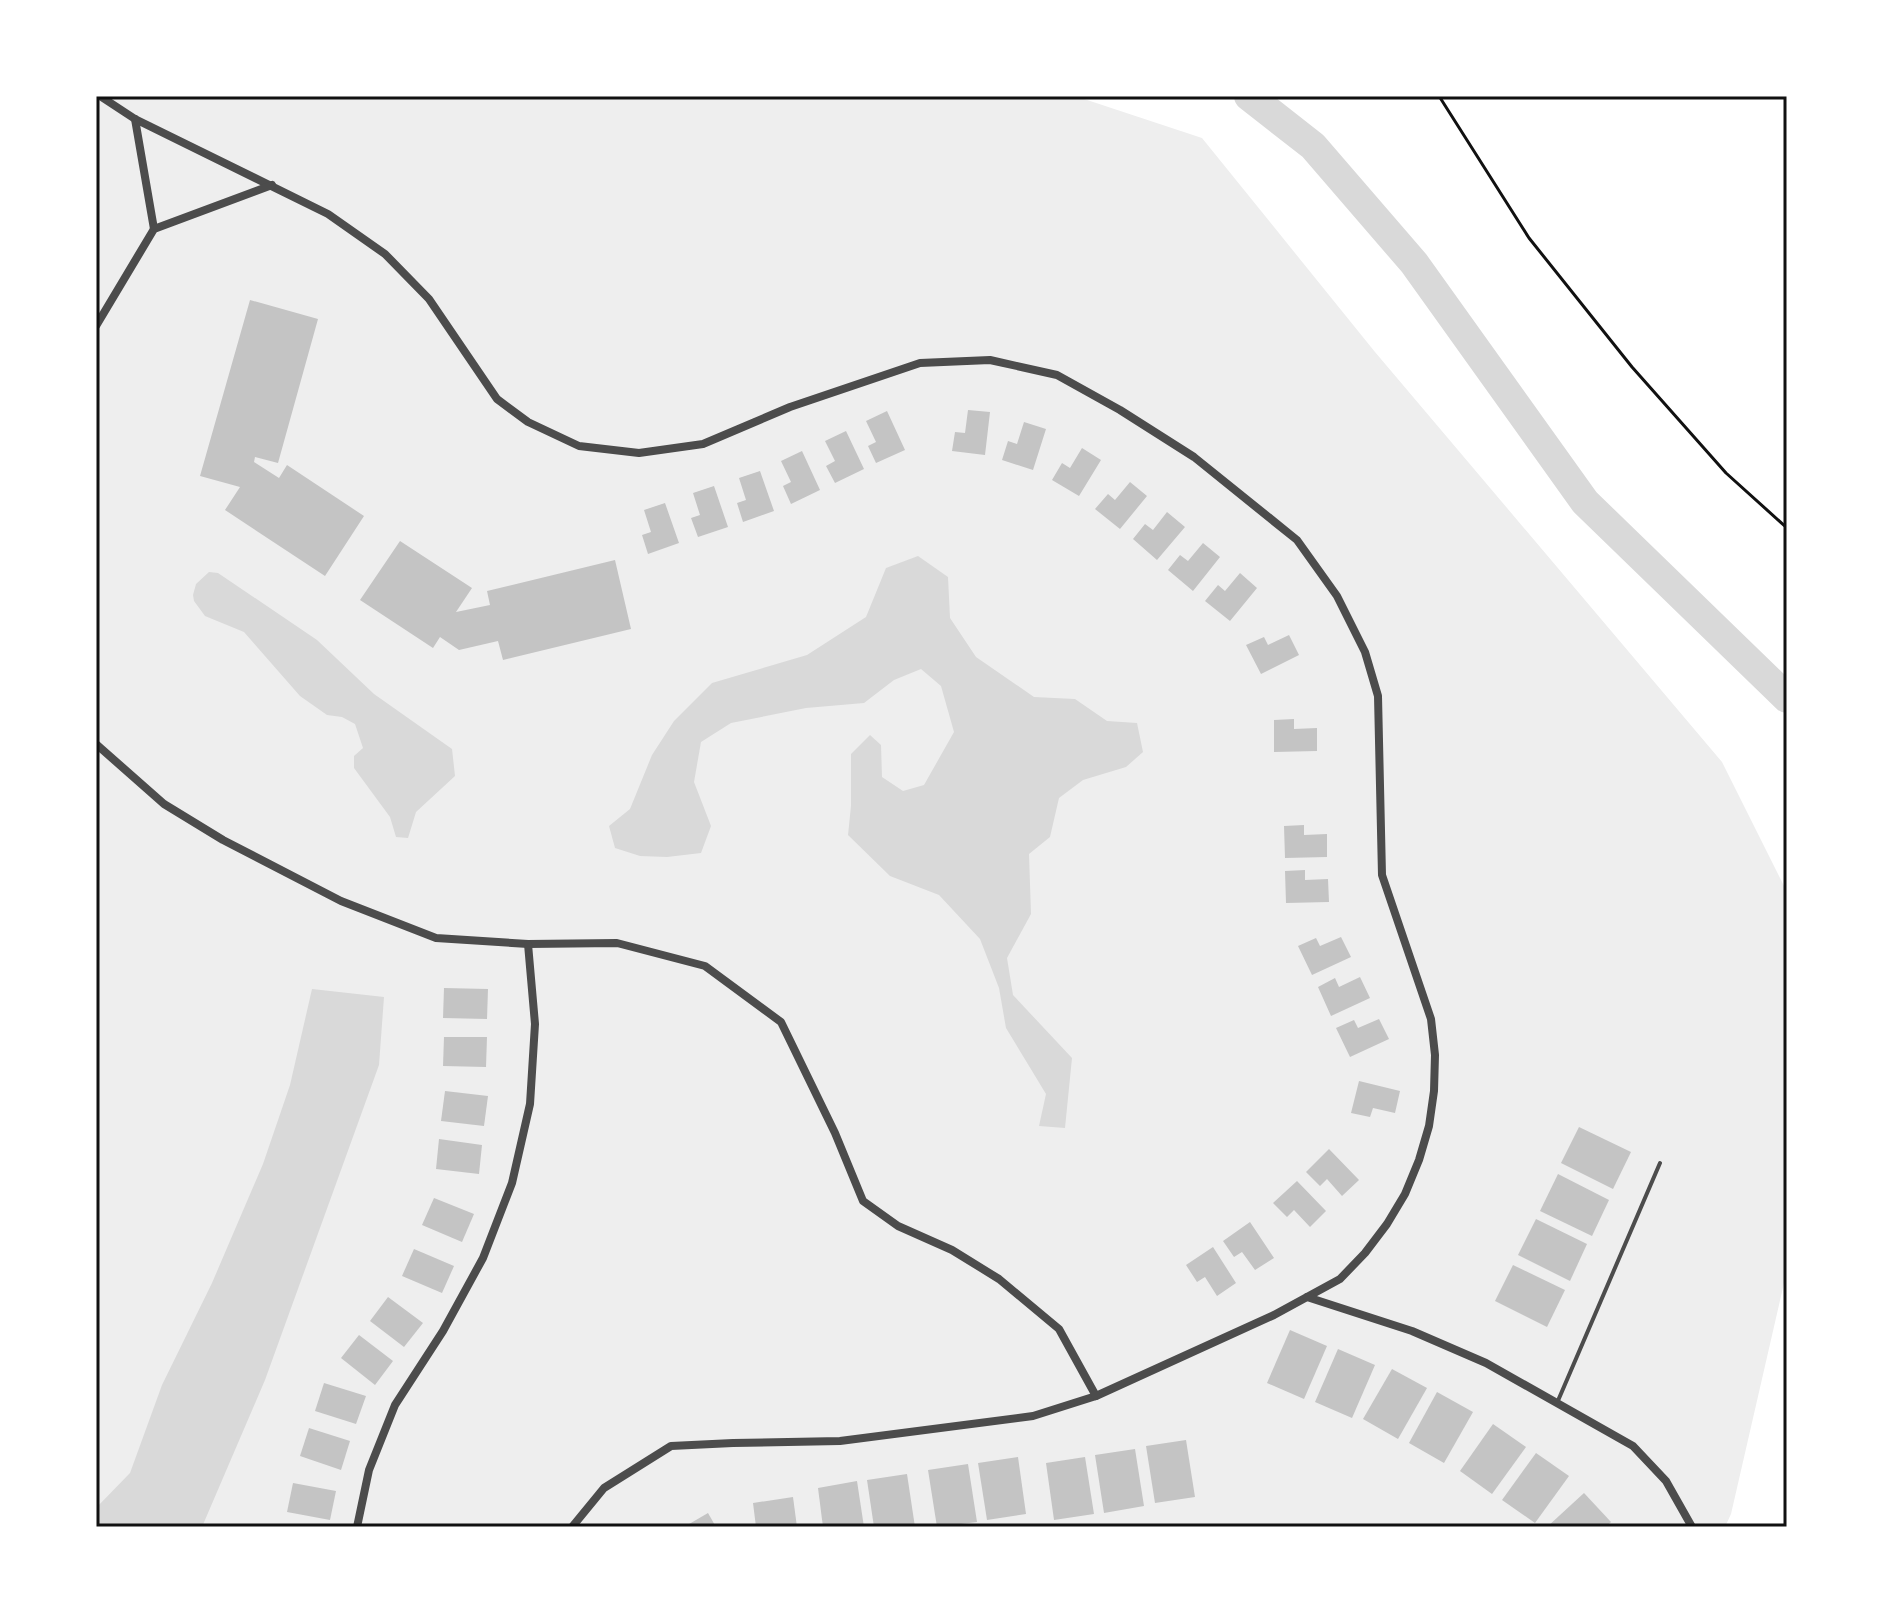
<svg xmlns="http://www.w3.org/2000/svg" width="1883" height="1623" font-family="Ubuntu,sans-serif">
<rect width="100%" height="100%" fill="#fff"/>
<polygon fill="#eee" points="96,96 1075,96 1202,138 1375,352 1722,762 1787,892 1787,1270 1731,1514 1725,1527 96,1527"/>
<g fill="#d9d9d9">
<polygon points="918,556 948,577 950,618 976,657 1034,697 1075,699 1107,721 1137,723 1143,752 1126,767 1083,780 1059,798 1050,837 1029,854 1031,914 1007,958 1013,995 1072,1058 1065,1128 1039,1126 1046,1094 1006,1028 999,988 980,939 939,895 890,876 848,835 851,806 851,754 870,735 881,745 882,777 903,791 924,785 954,732 941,686 921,669 894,680 864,703 806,708 731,723 701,742 694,782 711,826 701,853 667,857 640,856 615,848 609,826 630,809 652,755 674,721 712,683 807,655 866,617 886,568"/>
<polygon points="209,572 218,573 317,640 374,694 452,749 455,776 416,812 408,838 396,837 390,817 354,768 354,756 363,748 355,724 342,717 327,715 300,696 244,632 205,616 194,601 193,595 196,584"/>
<polygon points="312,989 384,997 379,1065 265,1380 202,1527 96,1527 96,1508 130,1473 162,1385 212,1283 263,1164 290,1085"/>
</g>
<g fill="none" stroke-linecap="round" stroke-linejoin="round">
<polyline stroke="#d9d9d9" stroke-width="30" points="1249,96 1313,146 1414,263 1585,502 1787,698"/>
</g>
<g fill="#c4c4c4">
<polygon points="250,300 318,319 278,463 255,457 254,462 279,478 287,465 364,516 325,576 225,510 240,487 200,476"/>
<polygon points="968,410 990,412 985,455 952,451 955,432 965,433"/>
<polygon points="887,411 905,450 876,463 868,446 876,442 866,421"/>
<polygon points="1024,422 1046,429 1033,470 1002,460 1008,441 1017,444"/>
<polygon points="846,431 864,469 835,483 826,466 835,461 825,441"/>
<polygon points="1082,448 1101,460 1079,496 1052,480 1062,463 1070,468"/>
<polygon points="802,451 820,490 791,504 783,486 791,482 781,461"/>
<polygon points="760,471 774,511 743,522 737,503 746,500 739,478"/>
<polygon points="1130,482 1147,496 1120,529 1095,509 1108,494 1115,500"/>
<polygon points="714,486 728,527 698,537 691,518 700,515 693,493"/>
<polygon points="665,503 679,543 648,554 642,535 651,532 644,510"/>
<polygon points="1167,512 1185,527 1157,560 1133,539 1145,524 1153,530"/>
<polygon points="400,541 472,588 456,612 490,605 487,591 615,560 631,629 503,660 498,641 459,650 440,637 433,648 360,600"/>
<polygon points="1203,543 1220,557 1193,591 1168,570 1180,555 1188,561"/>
<polygon points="1240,573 1257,588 1230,621 1205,601 1218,585 1225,591"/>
<polygon points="1289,635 1299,655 1261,674 1246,645 1264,637 1268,645"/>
<polygon points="1294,719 1294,729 1317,728 1317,751 1274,752 1274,720"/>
<polygon points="1304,825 1304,835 1327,834 1327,857 1285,858 1284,826"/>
<polygon points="1305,870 1305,880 1328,879 1329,902 1286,903 1285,871"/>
<polygon points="1341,937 1351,957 1312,975 1298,946 1316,938 1320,946"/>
<polygon points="1360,977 1370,998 1331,1016 1318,987 1335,978 1339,987"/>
<polygon points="444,988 488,989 487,1019 443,1018"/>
<polygon points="1379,1019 1389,1039 1350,1057 1336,1028 1354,1020 1358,1028"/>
<polygon points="444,1037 487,1037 486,1067 443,1066"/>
<polygon points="1359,1081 1400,1091 1395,1113 1373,1108 1370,1117 1351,1113"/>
<polygon points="445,1091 488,1096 484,1126 441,1121"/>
<polygon points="1579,1127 1631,1152 1613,1189 1561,1163"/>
<polygon points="439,1139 482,1145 479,1174 436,1169"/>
<polygon points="1329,1149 1359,1180 1342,1196 1327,1179 1320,1186 1306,1172"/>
<polygon points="1558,1174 1609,1200 1592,1236 1540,1211"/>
<polygon points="1297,1181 1326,1211 1310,1227 1294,1210 1287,1217 1273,1203"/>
<polygon points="434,1198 474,1214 462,1242 422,1225"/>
<polygon points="1536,1219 1587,1244 1570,1281 1518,1255"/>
<polygon points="1250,1222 1274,1258 1255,1270 1242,1252 1234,1257 1223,1241"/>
<polygon points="1213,1247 1236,1283 1217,1296 1205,1277 1197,1282 1186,1265"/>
<polygon points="414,1249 454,1266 442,1293 402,1276"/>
<polygon points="1513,1265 1565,1290 1547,1327 1495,1301"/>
<polygon points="388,1297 423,1323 404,1347 370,1321"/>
<polygon points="1290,1330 1327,1346 1304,1399 1267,1383"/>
<polygon points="359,1335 393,1361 375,1385 341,1358"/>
<polygon points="1338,1349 1375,1365 1352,1418 1315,1402"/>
<polygon points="1392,1369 1427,1388 1398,1439 1363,1419"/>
<polygon points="324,1383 366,1396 356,1424 315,1411"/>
<polygon points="1437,1392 1473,1412 1444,1463 1409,1443"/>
<polygon points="1493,1424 1526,1447 1492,1494 1460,1471"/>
<polygon points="309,1428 350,1441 341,1470 300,1456"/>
<polygon points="1186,1440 1195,1497 1155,1503 1146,1446"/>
<polygon points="1135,1449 1144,1506 1104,1513 1095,1455"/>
<polygon points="1536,1453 1569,1476 1535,1523 1502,1500"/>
<polygon points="1018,1457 1026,1514 987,1520 978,1463"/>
<polygon points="1085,1457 1094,1514 1054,1520 1046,1463"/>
<polygon points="968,1464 977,1522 937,1527 928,1470"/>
<polygon points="907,1474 915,1527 874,1527 867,1480"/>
<polygon points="857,1481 864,1527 823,1527 818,1488"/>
<polygon points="293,1483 336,1491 330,1520 287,1512"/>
<polygon points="1584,1493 1611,1522 1606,1527 1547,1527"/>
<polygon points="793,1497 797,1527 756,1527 753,1503"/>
<polygon points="708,1513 716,1527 684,1527"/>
</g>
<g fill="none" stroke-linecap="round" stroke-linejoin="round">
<polyline stroke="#111" stroke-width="3" points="1439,96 1529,238 1632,367 1726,473 1787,528"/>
<polyline stroke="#4c4c4c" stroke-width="4" points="1557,1403 1660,1163"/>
<g stroke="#4c4c4c" stroke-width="8">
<polyline points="100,96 135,119 328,214 385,254 429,299 497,399 528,422 579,446 639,453 703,444 790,407 920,363 990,360 1057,375 1120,410 1194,457 1297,540 1337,596 1365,652 1378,696 1382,875 1431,1019 1435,1055 1434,1091 1429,1126 1419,1160 1405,1194 1387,1224 1365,1253 1340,1279 1274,1315 1096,1396 1033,1416 840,1441 733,1443 671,1446 604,1488 572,1527"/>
<polyline points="135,119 154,229"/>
<polyline points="96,326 154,229 272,185"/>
<polyline points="96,744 164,804 223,840 341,901 436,938 528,944 617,943 705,966 781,1022 835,1133 863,1201 898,1226 952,1250 999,1279 1059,1329 1096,1396"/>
<polyline points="1307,1297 1412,1331 1486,1363 1633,1446 1666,1481 1692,1527"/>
<polyline points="357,1527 369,1470 395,1405 443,1331 483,1258 512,1183 530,1104 535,1024 528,944"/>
</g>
</g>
<rect width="1883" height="1623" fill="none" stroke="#ffffff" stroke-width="196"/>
<rect x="98" y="98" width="1687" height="1427" fill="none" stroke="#111" stroke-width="3"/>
</svg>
